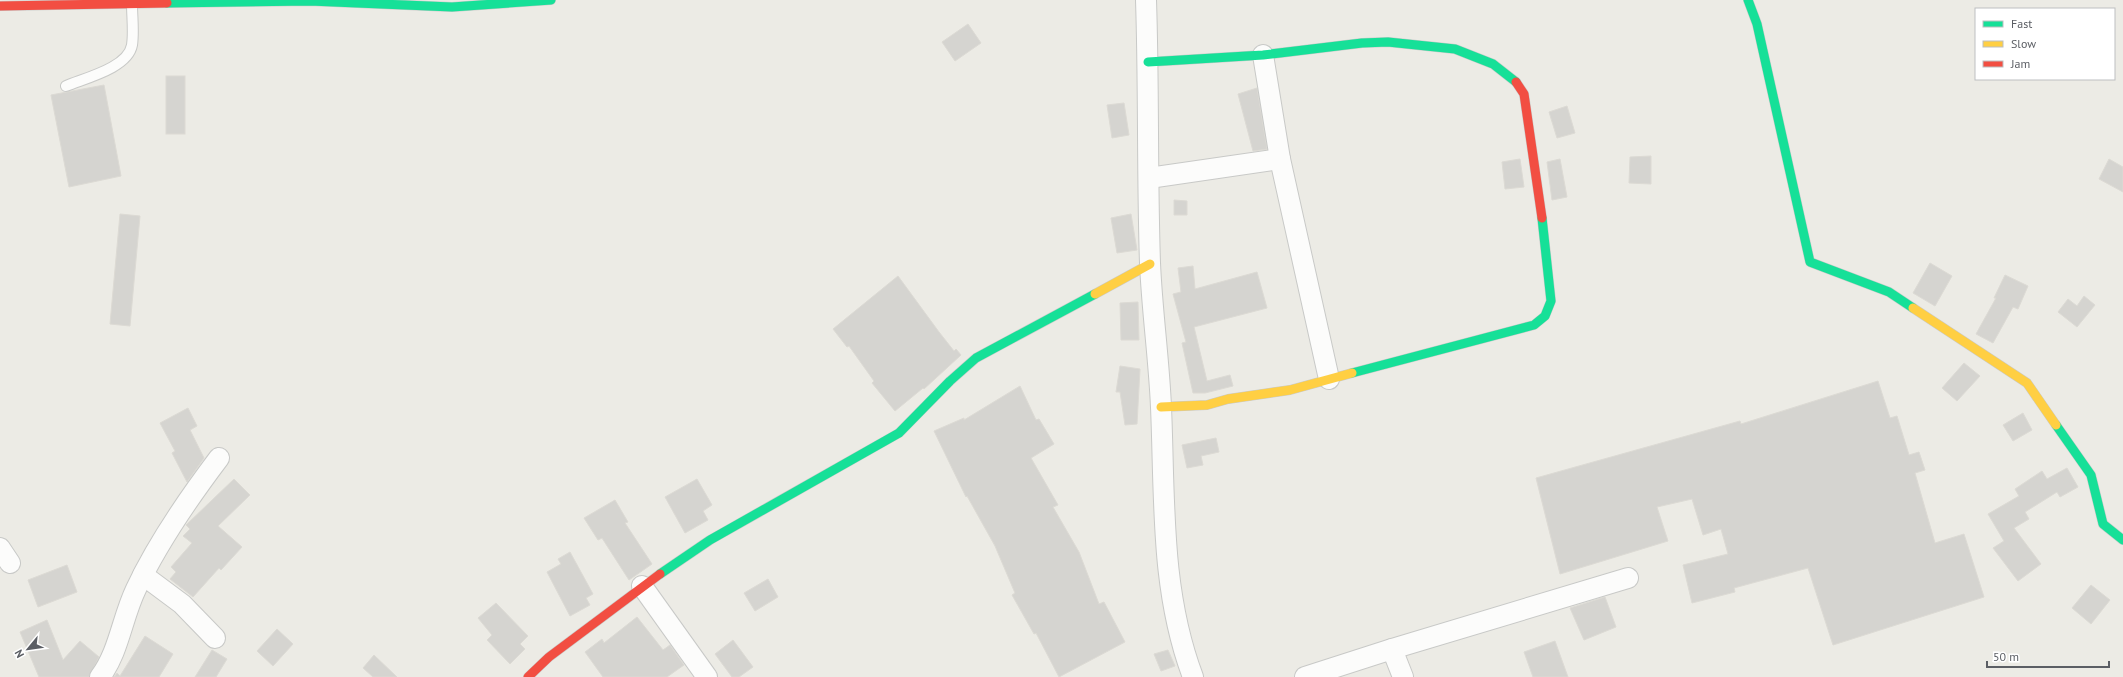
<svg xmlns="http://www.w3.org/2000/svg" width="2123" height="677" font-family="'PT Sans',sans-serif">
<rect width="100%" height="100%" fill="#ecebe5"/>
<g fill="#d5d4d0" stroke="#dcdad4">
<polygon points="968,24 981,43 955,61 942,42"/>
<rect x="166" y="76" width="19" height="58"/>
<polygon points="104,85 121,176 69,187 51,95"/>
<polygon points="1257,88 1267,149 1253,151 1238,94"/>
<polygon points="1124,103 1129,135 1112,138 1107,105"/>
<polygon points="1567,106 1575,133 1557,138 1549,112"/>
<polygon points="1651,156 1651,184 1629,183 1630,157"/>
<polygon points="1520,159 1524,187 1505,189 1502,162"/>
<polygon points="1560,159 1567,197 1552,200 1547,162"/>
<polygon points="2109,159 2123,167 2123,192 2099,179"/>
<polygon points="1174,200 1187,201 1187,215 1174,215"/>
<polygon points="120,214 140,216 130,326 110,324"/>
<polygon points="1131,214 1137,250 1117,253 1111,218"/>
<polygon points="1930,263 1952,276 1935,306 1913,293"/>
<polygon points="1193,266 1195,289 1257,272 1267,308 1194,327 1207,381 1230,375 1233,386 1205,393 1193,393 1182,343 1186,342 1173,294 1181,292 1178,268"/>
<polygon points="2005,275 2028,286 2018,309 2013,307 1993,343 1976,334 1996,298 1994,298"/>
<polygon points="898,276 939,332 954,351 956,349 961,355 924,389 923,388 895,411 872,383 874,381 849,346 847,347 833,329"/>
<polygon points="2084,296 2095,305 2077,327 2058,312 2068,299 2077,306"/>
<polygon points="1138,302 1139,340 1121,340 1120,303"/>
<polygon points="1964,363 1980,376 1957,401 1942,388"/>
<polygon points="1120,366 1140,369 1137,424 1125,425 1120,392 1116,392"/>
<polygon points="1878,381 1890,418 1897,416 1909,455 1919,452 1925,470 1915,473 1935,543 1964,534 1984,597 1833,645 1808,568 1734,588 1735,592 1692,603 1683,565 1728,554 1721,529 1703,535 1692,499 1657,507 1668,541 1560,574 1536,478 1740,421 1741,424"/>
<polygon points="1020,386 1036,420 1039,419 1054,444 1031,458 1058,505 1053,507 1079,552 1099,604 1104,602 1125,642 1059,677 1036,633 1034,634 1012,595 1015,593 995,546 967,496 966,497 934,431 964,418 964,420"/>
<polygon points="188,408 197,426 190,430 204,458 187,482 172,453 175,451 160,423"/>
<polygon points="2023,413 2032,430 2013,441 2003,425"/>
<polygon points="1216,438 1219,452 1201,456 1203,465 1187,468 1182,445"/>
<polygon points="2067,468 2078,487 2060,497 2057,492 2025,512 2029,519 2014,528 2041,564 2018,581 1993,548 2004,541 1988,514 2019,496 2015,489 2042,471 2047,479"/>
<polygon points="234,479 250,495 218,526 242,547 221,570 219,568 193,597 170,579 176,572 171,567 192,543 183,536 190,529 186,525"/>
<polygon points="697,479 712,505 703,511 708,520 685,533 665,497"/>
<polygon points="615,500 628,522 625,523 652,564 629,580 602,538 598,540 584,518"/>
<polygon points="570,552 593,594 586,598 590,605 570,616 547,572 561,564 558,559"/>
<polygon points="67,565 77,592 38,607 28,580"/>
<polygon points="768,579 778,597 755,611 744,593"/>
<polygon points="2091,585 2110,600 2091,624 2072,608"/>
<polygon points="1605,597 1616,627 1584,640 1570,608"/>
<polygon points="496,603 528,636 520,644 525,649 510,664 487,640 492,635 478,618"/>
<polygon points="637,617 663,650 670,645 684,665 667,677 603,677 585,652 602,639 604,643"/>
<polygon points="47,620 63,660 80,641 99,657 89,677 39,677 20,632"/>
<polygon points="277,629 293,644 273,666 257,651"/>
<polygon points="145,636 173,654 159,677 114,677 117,673 120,676"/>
<polygon points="733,640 753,667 739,677 732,677 715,654"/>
<polygon points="1555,641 1568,677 1533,677 1524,652"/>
<polygon points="212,650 227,659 216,677 195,677"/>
<polygon points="1168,650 1175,666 1161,671 1154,654"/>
<polygon points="374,655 397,677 373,677 363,668"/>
</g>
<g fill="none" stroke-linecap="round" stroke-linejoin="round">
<defs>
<path id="lane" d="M 66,86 C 85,78 128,68 132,45 C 134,32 132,17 132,4"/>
<g id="street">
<path d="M 1146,0 C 1149,88 1147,176 1150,263 C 1152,311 1159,359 1161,407 C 1165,498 1160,590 1193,677"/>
<polyline points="1263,55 1280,159 1329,379"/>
<polyline points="1149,178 1280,159"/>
<polyline points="0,548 10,563"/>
<polyline points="143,575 182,604 215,638"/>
<polyline points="642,586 707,677"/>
<polyline points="1392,649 1628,578"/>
<path d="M 100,677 C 119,652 122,618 136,589 C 158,542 188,499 219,458"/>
<polyline points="1305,677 1392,649 1403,677"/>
</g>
<g id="fast">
<polyline points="1748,0 1757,24 1810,262 1889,292 1913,308"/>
<polyline points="167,3 310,1 452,7 551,0"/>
<polyline points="1148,62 1263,55 1362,43 1388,42 1455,49 1493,64 1516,82"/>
<polyline points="1352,373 1534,325 1545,316 1551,301 1542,218"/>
<polyline points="2056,425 2091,475 2103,524 2123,540"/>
<polyline points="660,574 710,540 899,433 950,381 976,358 1095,294"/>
</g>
<g id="slow">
<polyline points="1095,294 1150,264"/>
<polyline points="1913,308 2027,383 2056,425"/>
<polyline points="1161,407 1207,405 1228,399 1290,390 1352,373"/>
</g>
<g id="jam">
<polyline points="0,6 167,3"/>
<polyline points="1516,82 1524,94 1542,218"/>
<polyline points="528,677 549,657 660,574"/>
</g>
</defs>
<use href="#lane" stroke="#c8c9c7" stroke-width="12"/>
<use href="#street" stroke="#c8c9c7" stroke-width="22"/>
<use href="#fast" stroke="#c9cac9" stroke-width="10"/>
<use href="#slow" stroke="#c9cac9" stroke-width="10"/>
<use href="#jam" stroke="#c9cac9" stroke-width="10"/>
<use href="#lane" stroke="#fcfcfb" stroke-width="10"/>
<use href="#street" stroke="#fcfcfb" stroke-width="20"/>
<use href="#fast" stroke="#16e098" stroke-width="9"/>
<use href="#slow" stroke="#ffcf43" stroke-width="9"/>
<use href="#jam" stroke="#f24e42" stroke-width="9"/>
</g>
<rect x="1975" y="8" width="140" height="72" fill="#ffffff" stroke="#bdbfc1"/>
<rect x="1983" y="21" width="20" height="6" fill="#16e098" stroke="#bdbfc1"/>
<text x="2011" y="28" font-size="12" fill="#5b5e64">Fast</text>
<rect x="1983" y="41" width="20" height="6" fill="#ffcf43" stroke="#bdbfc1"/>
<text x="2011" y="48" font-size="12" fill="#5b5e64">Slow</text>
<rect x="1983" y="61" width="20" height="6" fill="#f24e42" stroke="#bdbfc1"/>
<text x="2011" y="68" font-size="12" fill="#5b5e64">Jam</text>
<g transform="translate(28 649) rotate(241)" stroke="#ffffff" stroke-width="3" paint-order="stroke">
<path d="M0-3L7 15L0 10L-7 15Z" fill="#5b5e64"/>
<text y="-6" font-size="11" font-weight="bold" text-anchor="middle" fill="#5b5e64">N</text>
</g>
<path d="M1987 661v6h122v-6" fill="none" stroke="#5b5e64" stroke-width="2"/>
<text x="1993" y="661" font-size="12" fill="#5b5e64" stroke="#ffffff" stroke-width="3" paint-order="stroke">50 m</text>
</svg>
